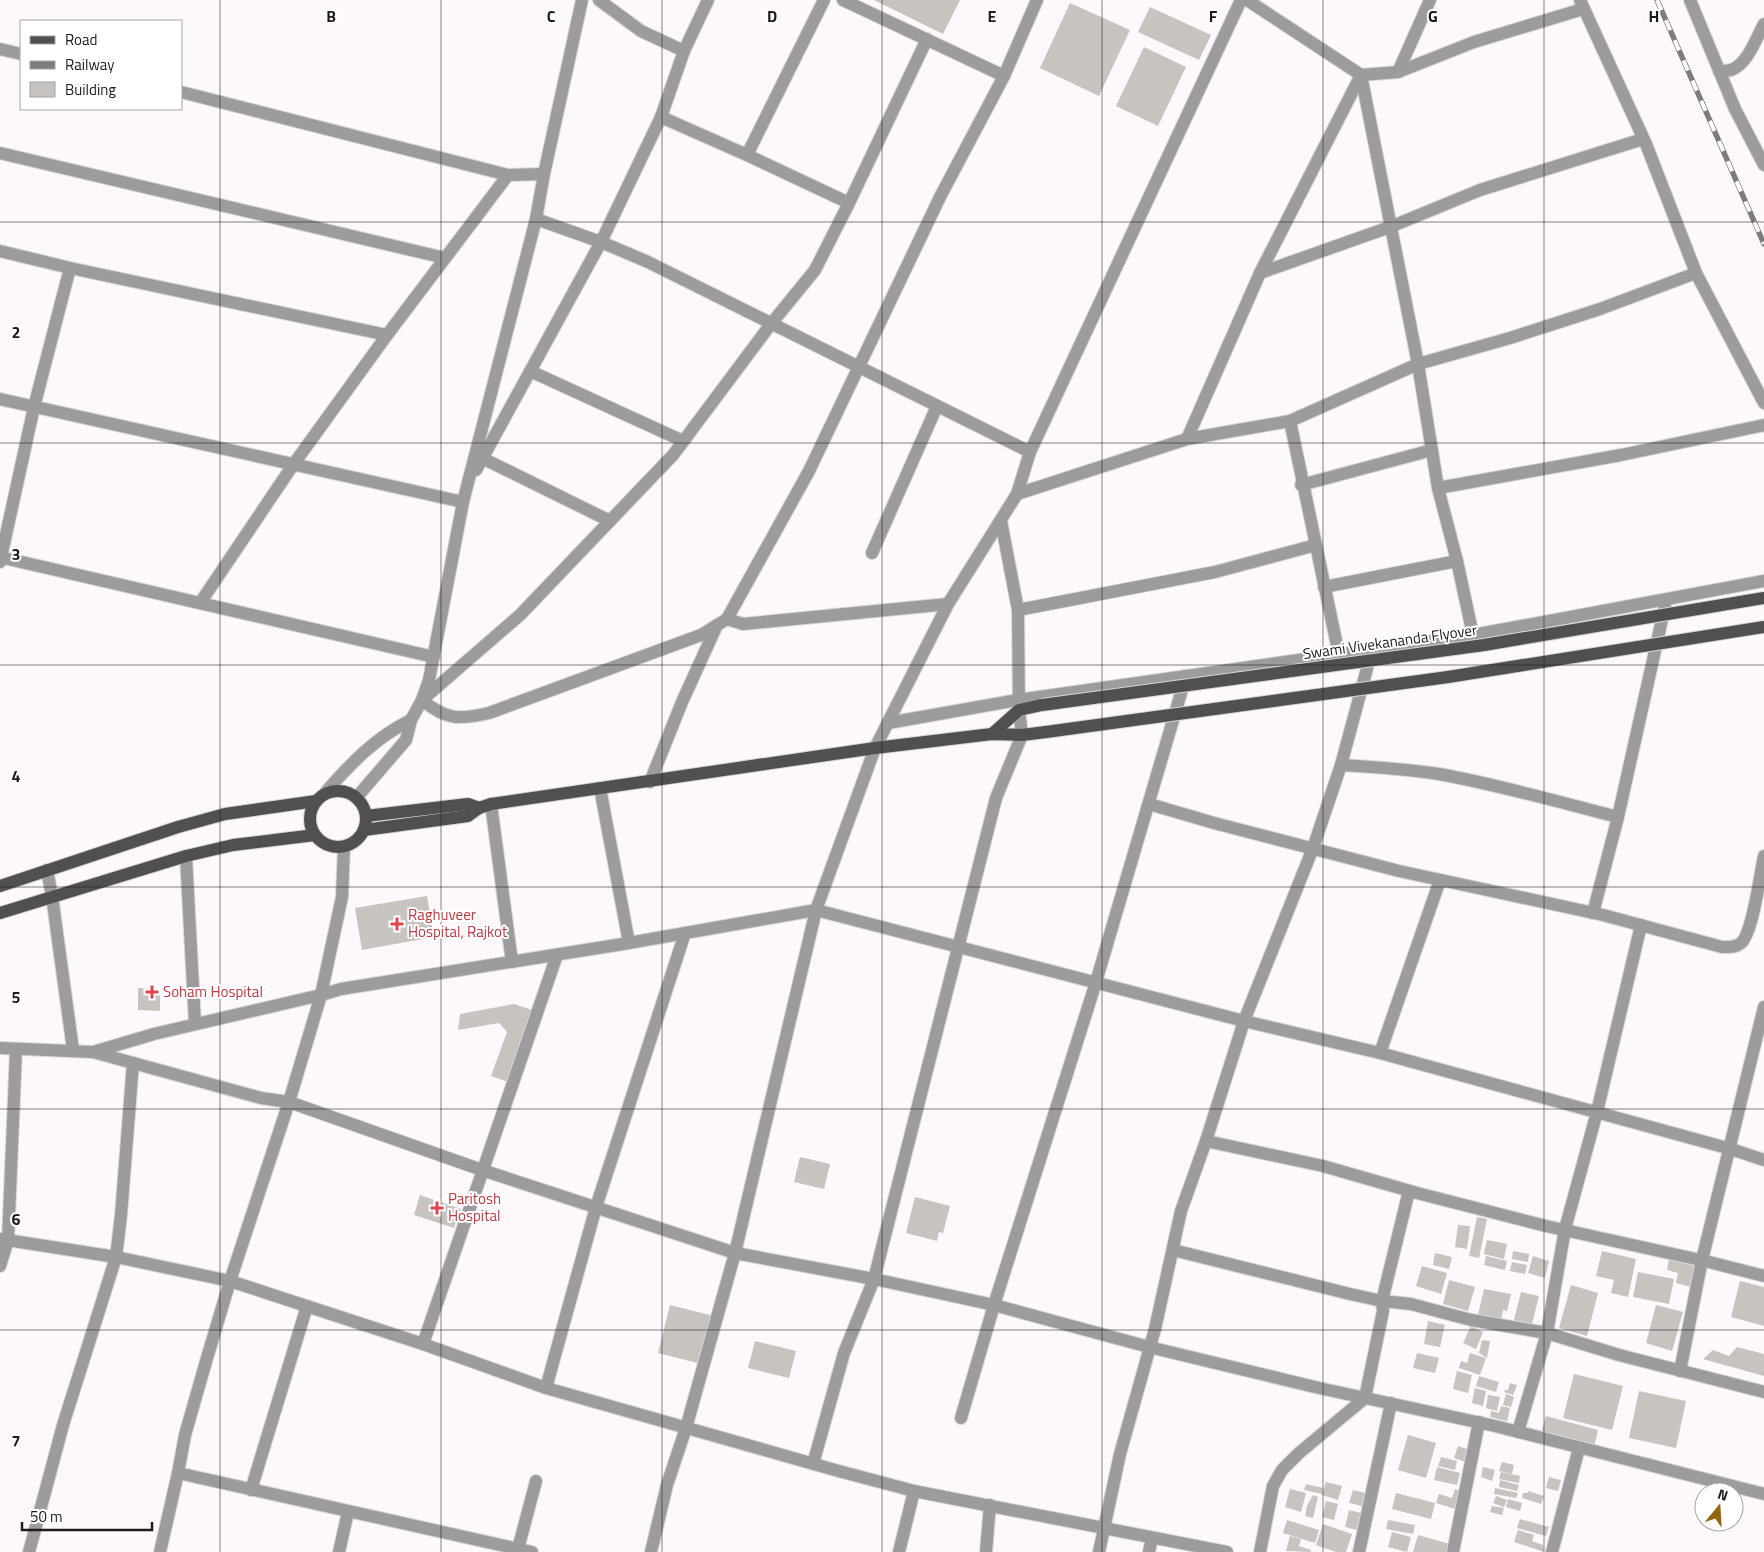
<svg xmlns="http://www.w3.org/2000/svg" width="1764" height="1552" font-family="'Titillium Web',sans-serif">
<rect width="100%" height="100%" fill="#fcf8fc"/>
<g fill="#c7c3c0">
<polygon points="874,0 960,0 943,34"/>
<polygon points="1070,3 1130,30 1099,96 1040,68"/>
<polygon points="1150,7 1211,35 1199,60 1138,32"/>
<polygon points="1144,47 1186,67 1158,126 1116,106"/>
<polygon points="427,896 434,937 362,950 355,908"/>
<polygon points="138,988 160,989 160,1011 138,1010"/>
<polygon points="514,1004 532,1010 508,1082 491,1076 507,1032 499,1023 458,1030 460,1014"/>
<polygon points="800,1157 830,1164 824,1189 794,1182"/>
<polygon points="420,1195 461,1209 454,1228 414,1215"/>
<polygon points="915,1197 950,1206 943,1233 939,1232 937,1241 906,1233"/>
<polygon points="1477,1217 1487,1219 1479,1258 1469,1256"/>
<polygon points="1458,1225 1470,1226 1467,1249 1455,1247"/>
<polygon points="1487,1240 1507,1244 1504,1259 1484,1254"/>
<polygon points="1513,1251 1529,1254 1528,1262 1512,1259"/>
<polygon points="1602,1251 1636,1259 1628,1297 1611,1293 1614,1280 1596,1276"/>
<polygon points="1435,1253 1452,1257 1449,1269 1433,1265"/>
<polygon points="1486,1256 1507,1261 1505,1270 1484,1265"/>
<polygon points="1533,1256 1549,1261 1545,1278 1528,1273"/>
<polygon points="1669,1259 1699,1267 1694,1288 1676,1283 1678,1273 1667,1270"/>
<polygon points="1512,1262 1527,1265 1525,1274 1510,1271"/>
<polygon points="1422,1266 1447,1273 1441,1294 1416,1286"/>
<polygon points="1638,1272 1674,1279 1669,1304 1633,1297"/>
<polygon points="1449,1280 1475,1287 1468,1311 1443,1304"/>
<polygon points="1740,1281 1764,1287 1764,1326 1731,1317"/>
<polygon points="1571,1285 1598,1293 1587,1336 1559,1328"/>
<polygon points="1484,1289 1511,1294 1507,1311 1503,1310 1501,1320 1478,1315"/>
<polygon points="1521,1292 1539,1296 1532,1324 1514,1320"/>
<polygon points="670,1305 714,1316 701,1364 658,1353"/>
<polygon points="1656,1305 1683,1312 1672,1351 1646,1343"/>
<polygon points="1428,1321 1445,1325 1440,1347 1424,1344"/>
<polygon points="1471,1326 1483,1332 1476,1349 1463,1343"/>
<polygon points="1482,1340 1490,1341 1487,1358 1479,1353"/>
<polygon points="755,1341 796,1351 789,1378 748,1368"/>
<polygon points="1737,1347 1764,1354 1764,1376 1703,1359 1713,1350 1729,1356"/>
<polygon points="1417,1353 1439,1358 1435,1373 1413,1368"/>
<polygon points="1470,1353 1486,1358 1480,1375 1459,1368 1461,1361 1467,1363"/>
<polygon points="1457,1371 1472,1375 1468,1393 1453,1389"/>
<polygon points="1574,1374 1623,1386 1612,1430 1563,1418"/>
<polygon points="1479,1376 1499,1382 1496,1392 1476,1386"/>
<polygon points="1510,1383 1517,1385 1513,1395 1504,1392 1505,1390 1508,1390"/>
<polygon points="1475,1388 1486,1391 1483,1406 1472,1403"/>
<polygon points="1639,1391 1686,1401 1676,1448 1629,1438"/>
<polygon points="1506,1394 1514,1397 1511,1407 1503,1405"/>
<polygon points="1488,1395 1500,1397 1497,1411 1486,1408"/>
<polygon points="1501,1406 1510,1408 1507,1421 1490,1417 1491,1411 1499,1413"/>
<polygon points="1546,1416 1598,1430 1594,1447 1541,1433"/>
<polygon points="1408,1435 1436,1443 1426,1478 1398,1470"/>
<polygon points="1458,1446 1470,1450 1466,1462 1454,1458"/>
<polygon points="1441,1457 1457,1461 1455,1470 1438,1466"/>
<polygon points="1502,1462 1514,1465 1512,1474 1499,1471"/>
<polygon points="1437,1467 1460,1473 1457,1485 1434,1480"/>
<polygon points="1483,1467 1495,1470 1492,1481 1481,1477"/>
<polygon points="1501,1472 1520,1476 1519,1483 1499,1479"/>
<polygon points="1549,1477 1561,1480 1558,1491 1546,1488"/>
<polygon points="1500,1480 1519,1485 1517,1491 1499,1487"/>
<polygon points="1326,1482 1342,1486 1338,1500 1322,1495"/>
<polygon points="1306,1484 1323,1488 1322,1494 1304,1490"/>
<polygon points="1495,1488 1518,1493 1516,1498 1494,1494"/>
<polygon points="1290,1489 1306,1493 1301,1512 1285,1507"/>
<polygon points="1455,1489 1460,1491 1455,1509 1436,1503 1439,1494 1452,1498"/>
<polygon points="1353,1490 1369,1494 1366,1507 1349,1503"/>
<polygon points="1528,1491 1544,1496 1541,1504 1522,1498 1523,1493 1528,1493"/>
<polygon points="1396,1493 1435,1503 1431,1519 1392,1509"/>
<polygon points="1313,1495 1318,1497 1313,1518 1305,1516 1307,1506"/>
<polygon points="1496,1496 1507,1500 1504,1507 1493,1503"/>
<polygon points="1508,1499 1522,1503 1520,1511 1506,1507"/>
<polygon points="1326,1501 1338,1504 1334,1520 1322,1517"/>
<polygon points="1492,1506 1504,1508 1502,1515 1490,1512"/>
<polygon points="1349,1510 1365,1514 1361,1531 1345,1527"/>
<polygon points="1520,1519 1549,1527 1546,1536 1517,1528"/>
<polygon points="1287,1520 1319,1530 1315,1543 1283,1533"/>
<polygon points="1388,1520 1415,1525 1413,1534 1386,1529"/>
<polygon points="1323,1524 1352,1534 1346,1552 1336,1552 1316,1545"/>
<polygon points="1518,1530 1534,1535 1532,1541 1543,1545 1544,1552 1514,1542"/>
<polygon points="1392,1532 1411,1537 1407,1552 1388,1547"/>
<polygon points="1418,1535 1450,1544 1448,1552 1413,1552"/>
<polygon points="1290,1536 1301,1539 1299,1546 1311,1550 1311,1552 1286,1551"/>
</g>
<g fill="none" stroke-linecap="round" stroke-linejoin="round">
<defs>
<g id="minor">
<polyline points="599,0 641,31 684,51"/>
<polyline points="843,0 1004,76"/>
<polyline points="1247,0 1361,75 1398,72 1430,0"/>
<polyline points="1580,0 1646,144 1696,273 1764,403"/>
<polyline points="1690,0 1735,109 1764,165"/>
<path d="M 927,39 L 849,203 L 815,270 L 771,324 L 673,455 L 520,615 L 422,700 C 446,720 459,720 489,713 L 701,635 L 727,619 L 809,471 L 940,197 L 1004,76 L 1037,0"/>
<polyline points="0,49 21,54"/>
<path d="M 1719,71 C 1723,71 1728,71 1731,70 C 1748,64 1756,38 1764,24"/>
<polyline points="1398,72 1474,42 1583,9"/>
<polyline points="1361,75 1418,364 1438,488 1457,561 1473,635"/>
<polyline points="181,92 508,175 544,174"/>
<polyline points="661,117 747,155 849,203"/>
<polyline points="0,153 445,258"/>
<polyline points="747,155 824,0"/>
<polyline points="536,219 601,242 648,262 1030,452"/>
<polyline points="0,251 70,268 387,335"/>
<polyline points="1260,273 1390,227 1480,190 1643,139"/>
<polyline points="530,371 683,441"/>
<polyline points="0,399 463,502"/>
<polyline points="1290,421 1339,655"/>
<polyline points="1187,439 1260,273 1361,75"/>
<polyline points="482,458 610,521"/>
<polyline points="476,470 601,242 661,117 684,51 708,0"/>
<polyline points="1301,485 1432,450"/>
<polyline points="1438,488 1621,455 1764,425"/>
<polyline points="1017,494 1187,439 1290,421 1418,364 1510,338 1600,309 1696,273"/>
<polyline points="872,553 937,406"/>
<polyline points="0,557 434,657"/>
<polyline points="0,562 34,407 70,268"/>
<polyline points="1324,587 1457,561"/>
<polyline points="200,603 293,465 387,335 508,175"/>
<polyline points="1018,610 1215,572 1316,545"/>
<polyline points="727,619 743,624 948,604"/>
<polyline points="888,723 1018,700 1473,635 1764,581"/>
<path d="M 1341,765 C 1374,767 1407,769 1439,774 C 1500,785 1559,802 1618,817"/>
<polyline points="650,782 682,702 717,625"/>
<polyline points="600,788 629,943"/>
<path d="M 325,793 C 350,764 376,737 411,720"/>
<polyline points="356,798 406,740 411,720 422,700 429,680 463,502 536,219 544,174 582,0"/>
<polyline points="491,804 512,962"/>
<path d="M 1149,804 L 1214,823 L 1399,871 L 1603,915 L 1722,947 C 1729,947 1735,948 1741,943 C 1753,933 1760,874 1764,856"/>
<polyline points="186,856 195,1024"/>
<polyline points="47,870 52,896 73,1050"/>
<polyline points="1593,913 1618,817 1665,606"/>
<polyline points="0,1048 93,1052 261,1098 289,1102 482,1170 735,1253 874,1279 994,1305 1149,1347 1319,1388 1495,1426 1764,1494"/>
<polyline points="93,1052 154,1034 321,995 341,989 623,944 816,910 1244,1021 1380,1053 1731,1149 1764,1160"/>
<polyline points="1380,1053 1440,880"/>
<polyline points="1206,1141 1323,1166 1417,1193 1546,1226 1705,1261 1764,1276"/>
<polyline points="0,1239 116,1257 230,1281 423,1344 546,1388 835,1470 914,1491 1227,1552"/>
<polyline points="1173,1250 1350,1294 1382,1301 1411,1304 1471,1320 1547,1333 1619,1355 1764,1392"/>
<polyline points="0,1266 8,1240 16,1050"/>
<polyline points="423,1344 557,955"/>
<polyline points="1680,1371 1702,1260 1764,1007"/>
<polyline points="546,1388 596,1207 685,933"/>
<polyline points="961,1418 994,1305 1096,982 1186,676"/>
<polyline points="1518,1432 1547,1333 1565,1229 1597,1112 1641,925"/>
<polyline points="813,1464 844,1353 874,1279 996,798 1022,735 1019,710 1018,610 1001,521"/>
<polyline points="178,1473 532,1552"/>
<polyline points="251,1490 307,1306"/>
<polyline points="518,1549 536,1481"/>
<polyline points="29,1552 63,1425 116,1257 121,1215 133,1063"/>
<polyline points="160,1552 178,1473 185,1435 207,1358 230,1281 289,1102 321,995 342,897 344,847"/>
<polyline points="339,1552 348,1512"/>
<polyline points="651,1552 667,1485 686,1428 735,1253 816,910 875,748 948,604 1017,494 1030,452 1241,0"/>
<polyline points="899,1552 914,1491"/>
<polyline points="986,1552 990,1505"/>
<polyline points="1099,1552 1120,1454 1155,1329 1181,1211 1206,1141 1244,1021 1313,848 1341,765 1372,650"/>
<polyline points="1149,1552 1152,1538"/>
<polyline points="1260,1552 1273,1486 1282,1470 1299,1453 1365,1398 1383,1311 1382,1301 1409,1191"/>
<polyline points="1359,1552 1391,1403"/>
<polyline points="1453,1552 1479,1422"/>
<polyline points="1552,1552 1579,1448"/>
</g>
<g id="major">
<polyline points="992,734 1019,710 1042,705"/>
<circle cx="338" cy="819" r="28"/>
<polyline points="366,816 468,804 479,808"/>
<polyline points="364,830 468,816 479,808 491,804 875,748 992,734 1022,735 1046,732"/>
<polyline points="0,886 178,827 225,814 316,801"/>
<polyline points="0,913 186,856 233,845 315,835"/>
</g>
</defs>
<use href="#minor" stroke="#d8d5d8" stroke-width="14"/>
<use href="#major" stroke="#d8d5d8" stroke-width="14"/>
<use href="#minor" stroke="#9c9b9d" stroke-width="12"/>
<use href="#major" stroke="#505053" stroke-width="12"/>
<defs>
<polyline id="rail" points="1657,0 1764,244"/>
</defs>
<use href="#rail" stroke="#7d7b7d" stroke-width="5.5"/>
<use href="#rail" stroke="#fff" stroke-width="4" stroke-dasharray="11" stroke-linecap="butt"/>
<defs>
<g id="major-bridge">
<polyline points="1042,705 1484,645 1764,598"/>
<polyline points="1046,732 1448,677 1764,627"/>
</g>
</defs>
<use href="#major-bridge" stroke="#d8d5d8" stroke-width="14" stroke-linecap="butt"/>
<use href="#major-bridge" stroke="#505053" stroke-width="12"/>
</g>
<path fill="none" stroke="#1d1b1d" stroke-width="1" stroke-opacity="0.55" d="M 220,0 L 220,1552M 441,0 L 441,1552M 662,0 L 662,1552M 882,0 L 882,1552M 1102,0 L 1102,1552M 1323,0 L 1323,1552M 1544,0 L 1544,1552M 0,222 L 1764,222M 0,443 L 1764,443M 0,665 L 1764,665M 0,887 L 1764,887M 0,1109 L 1764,1109M 0,1330 L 1764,1330"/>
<g fill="#e0444e" stroke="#fff" stroke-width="2">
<path d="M394.5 916.5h5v5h5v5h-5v5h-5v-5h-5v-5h5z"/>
<path d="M149.5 984.5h5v5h5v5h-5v5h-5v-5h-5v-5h5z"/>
<path d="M434.5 1200.5h5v5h5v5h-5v5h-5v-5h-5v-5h5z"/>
</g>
<g text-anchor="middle" stroke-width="4" stroke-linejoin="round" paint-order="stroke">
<g font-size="15" fill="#1d1b1d" stroke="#fff">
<text transform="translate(1390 642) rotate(-8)" y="5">Swami Vivekananda Flyover</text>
</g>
<g font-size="15" fill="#be3a42" stroke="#fff" text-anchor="start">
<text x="408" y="920">Raghuveer<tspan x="408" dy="17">Hospital, Rajkot</tspan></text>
<text x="163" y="997">Soham Hospital</text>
<text x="448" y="1204">Paritosh<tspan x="448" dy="17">Hospital</tspan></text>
</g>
</g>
<g font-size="16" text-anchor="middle" font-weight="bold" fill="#1d1b1d" stroke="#fff" stroke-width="4" stroke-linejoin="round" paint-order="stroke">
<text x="331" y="22">B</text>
<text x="551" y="22">C</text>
<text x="772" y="22">D</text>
<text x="992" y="22">E</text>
<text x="1213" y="22">F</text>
<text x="1433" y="22">G</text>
<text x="1654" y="22">H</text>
<text x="16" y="338">2</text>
<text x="16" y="560">3</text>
<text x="16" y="782">4</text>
<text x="16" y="1003">5</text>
<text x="16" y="1225">6</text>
<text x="16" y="1447">7</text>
</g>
<rect x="20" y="20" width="162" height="90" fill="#ffffff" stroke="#a5a4a5"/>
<rect x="30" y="36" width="25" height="8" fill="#505053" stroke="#a5a4a5"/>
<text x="65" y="45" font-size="15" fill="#1d1b1d">Road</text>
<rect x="30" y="61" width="25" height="8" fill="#7d7b7d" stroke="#a5a4a5"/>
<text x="65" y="70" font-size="15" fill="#1d1b1d">Railway</text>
<rect x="30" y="82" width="25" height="15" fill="#c7c3c0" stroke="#a5a4a5"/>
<text x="65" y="95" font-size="15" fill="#1d1b1d">Building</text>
<g transform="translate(1719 1507) rotate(18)"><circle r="24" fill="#ffffff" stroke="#a5a4a5"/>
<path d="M0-4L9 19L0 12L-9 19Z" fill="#926610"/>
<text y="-8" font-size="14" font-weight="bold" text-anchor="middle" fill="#1d1b1d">N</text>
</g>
<path d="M22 1522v8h130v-8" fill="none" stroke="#1d1b1d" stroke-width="2.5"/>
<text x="30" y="1522" font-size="15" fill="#1d1b1d" stroke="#ffffff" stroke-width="4" paint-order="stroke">50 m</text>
</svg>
